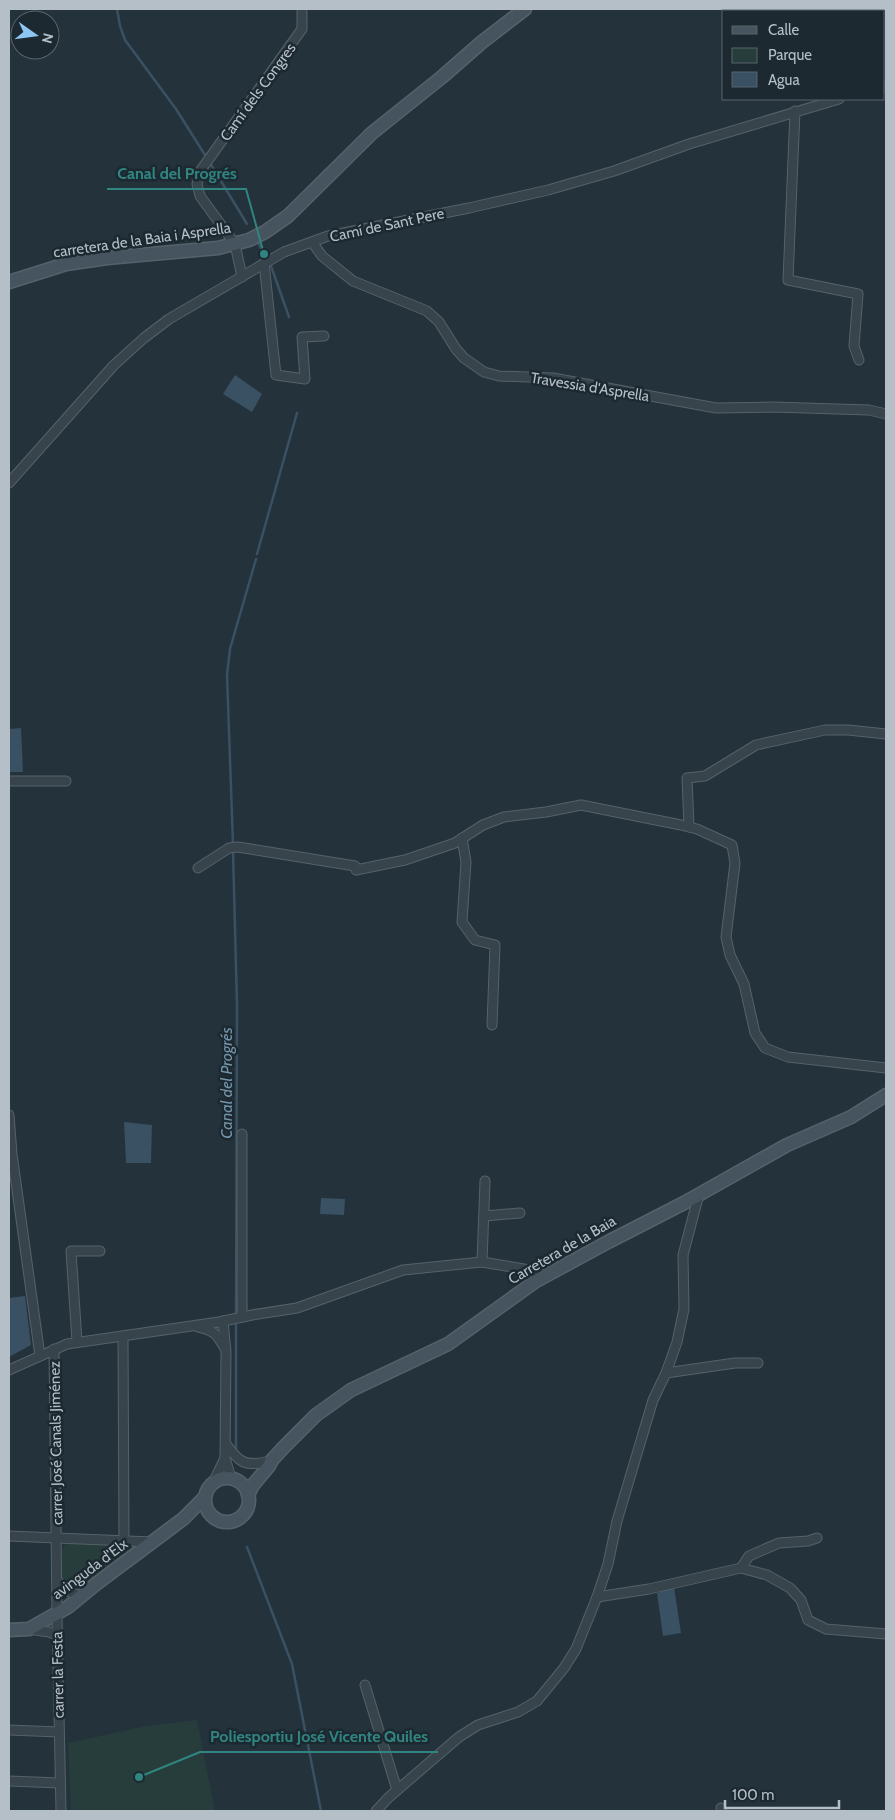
<svg xmlns="http://www.w3.org/2000/svg" width="895" height="1820" font-family="Cabin,sans-serif">
<rect width="100%" height="100%" fill="#24323c"/>
<g fill="#263d3b">
<polygon points="67,1543 130,1547 132,1549 77,1593 62,1584 62,1549"/>
<polygon points="197,1720 215,1811 71,1811 68,1743 146,1726"/>
</g>
<g fill="#395162">
<polygon points="235,375 262,394 252,412 223,394"/>
<polygon points="21,728 23,772 9,772 9,729"/>
<polygon points="124,1122 152,1125 151,1163 126,1163"/>
<polygon points="321,1198 345,1199 344,1215 320,1214"/>
<polygon points="25,1296 31,1345 9,1357 9,1298"/>
<polygon points="674,1587 681,1633 663,1636 657,1593"/>
</g>
<g fill="none" stroke-linecap="round" stroke-linejoin="round">
<g stroke="#395162" stroke-width="2.5">
<polyline points="117,9 120,26 125,40 176,109 205,155"/>
<polyline points="210,163 247,224"/>
<polyline points="257,241 264,254"/>
<polyline points="271,266 289,317"/>
<polyline points="257,554 297,413"/>
<polyline points="233,844 227,675 230,649 256,559"/>
<polyline points="233,851 237,1005 236,1314"/>
<polyline points="236,1451 236,1325"/>
<polyline points="247,1547 292,1664 321,1811"/>
</g>
<defs>
<g id="street">
<polyline points="884,87 886,86"/>
<polyline points="795,111 788,280 858,294 854,346 859,360"/>
<polyline points="312,242 322,256 353,281 427,311 439,322 456,349 464,358 484,372 499,376 553,378 716,408 774,407 869,410 886,414"/>
<polyline points="264,263 276,375 305,379 302,337 324,336"/>
<polyline points="242,277 235,244 200,196 197,184 201,170 302,29 302,9"/>
<polyline points="9,483 114,365 144,338 169,319 284,252 328,236 469,208 548,190 614,171 689,144 839,99"/>
<polyline points="9,781 66,781"/>
<polyline points="689,827 687,778 705,776 756,745 825,730 848,730 886,734"/>
<polyline points="462,838 466,862 462,922 475,940 495,945 492,1025"/>
<polyline points="198,868 229,848 238,847 355,866"/>
<polyline points="356,870 405,860 455,843 483,825 504,817 546,812 581,805 681,825 697,829 732,845 735,863 726,937 730,955 744,984 755,1033 765,1048 788,1057 886,1068"/>
<polyline points="9,1115 12,1154 40,1356"/>
<polyline points="484,1216 520,1213"/>
<polyline points="482,1262 485,1181"/>
<polyline points="242,1317 242,1134"/>
<polyline points="223,1321 226,1352 225,1458 231,1478"/>
<path d="M 198,1327 C 213,1330 217,1334 224,1347"/>
<polyline points="123,1336 124,1541"/>
<polyline points="77,1341 71,1251 100,1251"/>
<polyline points="54,1349 57,1615 61,1811"/>
<polyline points="9,1370 67,1344 219,1322 252,1315 297,1308 403,1270 482,1262 524,1269 545,1276"/>
<polyline points="666,1373 735,1363 758,1363"/>
<path d="M 226,1444 C 238,1461 244,1467 266,1462"/>
<polyline points="213,1483 225,1458"/>
<polyline points="9,1536 152,1542"/>
<polyline points="741,1568 749,1556 779,1543 808,1541 817,1538"/>
<path d="M 57,1580 C 65,1589 70,1594 82,1596"/>
<polyline points="597,1597 649,1589 741,1568 767,1575 790,1588 801,1600 808,1620 826,1629 886,1634"/>
<polyline points="29,1629 49,1632 57,1635"/>
<polyline points="365,1685 397,1790"/>
<polyline points="9,1730 59,1732"/>
<polyline points="9,1781 60,1783"/>
<polyline points="721,1808 722,1811"/>
<polyline points="376,1811 388,1798 459,1737 478,1725 518,1712 537,1701 564,1668 576,1649 597,1597 608,1564 617,1521 653,1400 666,1373 677,1342 684,1309 683,1255 699,1194"/>
</g>
<g id="secondary">
<polyline points="9,282 66,264 107,258 218,248 249,240 265,232 288,216 372,133 442,77 482,42 525,9"/>
<circle cx="227" cy="1500" r="22"/>
<polyline points="248,1495 253,1485 269,1466 272,1460 284,1447 316,1415 351,1390 448,1344 536,1281 608,1242 684,1203 787,1145 851,1117 886,1095"/>
<polyline points="9,1630 29,1629 68,1607 96,1584 183,1519 205,1497"/>
</g>
</defs>
<use href="#street" stroke="#56626a" stroke-width="11"/>
<use href="#secondary" stroke="#56626a" stroke-width="15"/>
<use href="#street" stroke="#38444c" stroke-width="9"/>
<use href="#secondary" stroke="#46545f" stroke-width="12"/>
</g>
<g text-anchor="middle" stroke-width="5" stroke-linejoin="round" paint-order="stroke">
<g font-size="15" fill="#b4bfc7" stroke="#1d2931">
<text transform="translate(258 92) rotate(-54)" y="5">Camí dels Congres</text>
<text transform="translate(387 225) rotate(-12)" y="5">Camí de Sant Pere</text>
<text transform="translate(142 240) rotate(-8)" y="5">carretera de la Baia i Asprella</text>
<text transform="translate(590 387) rotate(9)" y="5">Travessia d'Asprella</text>
<text transform="translate(562 1250) rotate(-30)" y="5">Carretera de la Baia</text>
<text transform="translate(56 1443) rotate(-91)" y="5">carrer José Canals Jiménez</text>
<text transform="translate(90 1569) rotate(-37)" y="5">avinguda d'Elx</text>
<text transform="translate(58 1675) rotate(-91)" y="5">carrer la Festa</text>
</g>
<g font-size="16" font-style="italic" fill="#7595aa" stroke="#1d2931">
<text transform="translate(226 1083) rotate(-90)" y="6">Canal del Progrés</text>
</g>
</g>
<path fill="none" stroke="#308580" stroke-width="2" d="M264 254L246 189H107M139 1777L200 1752H438"/>
<g fill="#308580" stroke="#1d2931" stroke-width="2">
<circle cx="264" cy="254" r="5"/>
<circle cx="139" cy="1777" r="5"/>
</g>
<g font-size="16" text-anchor="middle" font-weight="bold" fill="#308580" stroke="#1d2931" stroke-width="5" stroke-linejoin="round" paint-order="stroke">
<text x="177" y="179">Canal del Progrés</text>
<text x="319" y="1742">Poliesportiu José Vicente Quiles</text>
</g>
<rect width="895" height="1820" fill="none" stroke="#b4bfc7" stroke-width="20"/>
<rect x="722" y="10" width="162" height="90" fill="#1d2931" stroke="#59656d"/>
<rect x="732" y="26" width="25" height="8" fill="#46545f" stroke="#59656d"/>
<text x="768" y="35" font-size="15" fill="#b4bfc7">Calle</text>
<rect x="732" y="48" width="25" height="15" fill="#263d3b" stroke="#59656d"/>
<text x="768" y="60" font-size="15" fill="#b4bfc7">Parque</text>
<rect x="732" y="72" width="25" height="15" fill="#395162" stroke="#59656d"/>
<text x="768" y="85" font-size="15" fill="#b4bfc7">Agua</text>
<g transform="translate(35 35) rotate(104)"><circle r="24" fill="#1d2931" stroke="#59656d"/>
<path d="M0-4L9 19L0 12L-9 19Z" fill="#8dc6f3"/>
<text y="-8" font-size="14" font-weight="bold" text-anchor="middle" fill="#b4bfc7">N</text>
</g>
<path d="M725 1800v8h114v-8" fill="none" stroke="#b4bfc7" stroke-width="2.5"/>
<text x="732" y="1800" font-size="15" fill="#b4bfc7" stroke="#1d2931" stroke-width="4" paint-order="stroke">100 m</text>
</svg>
